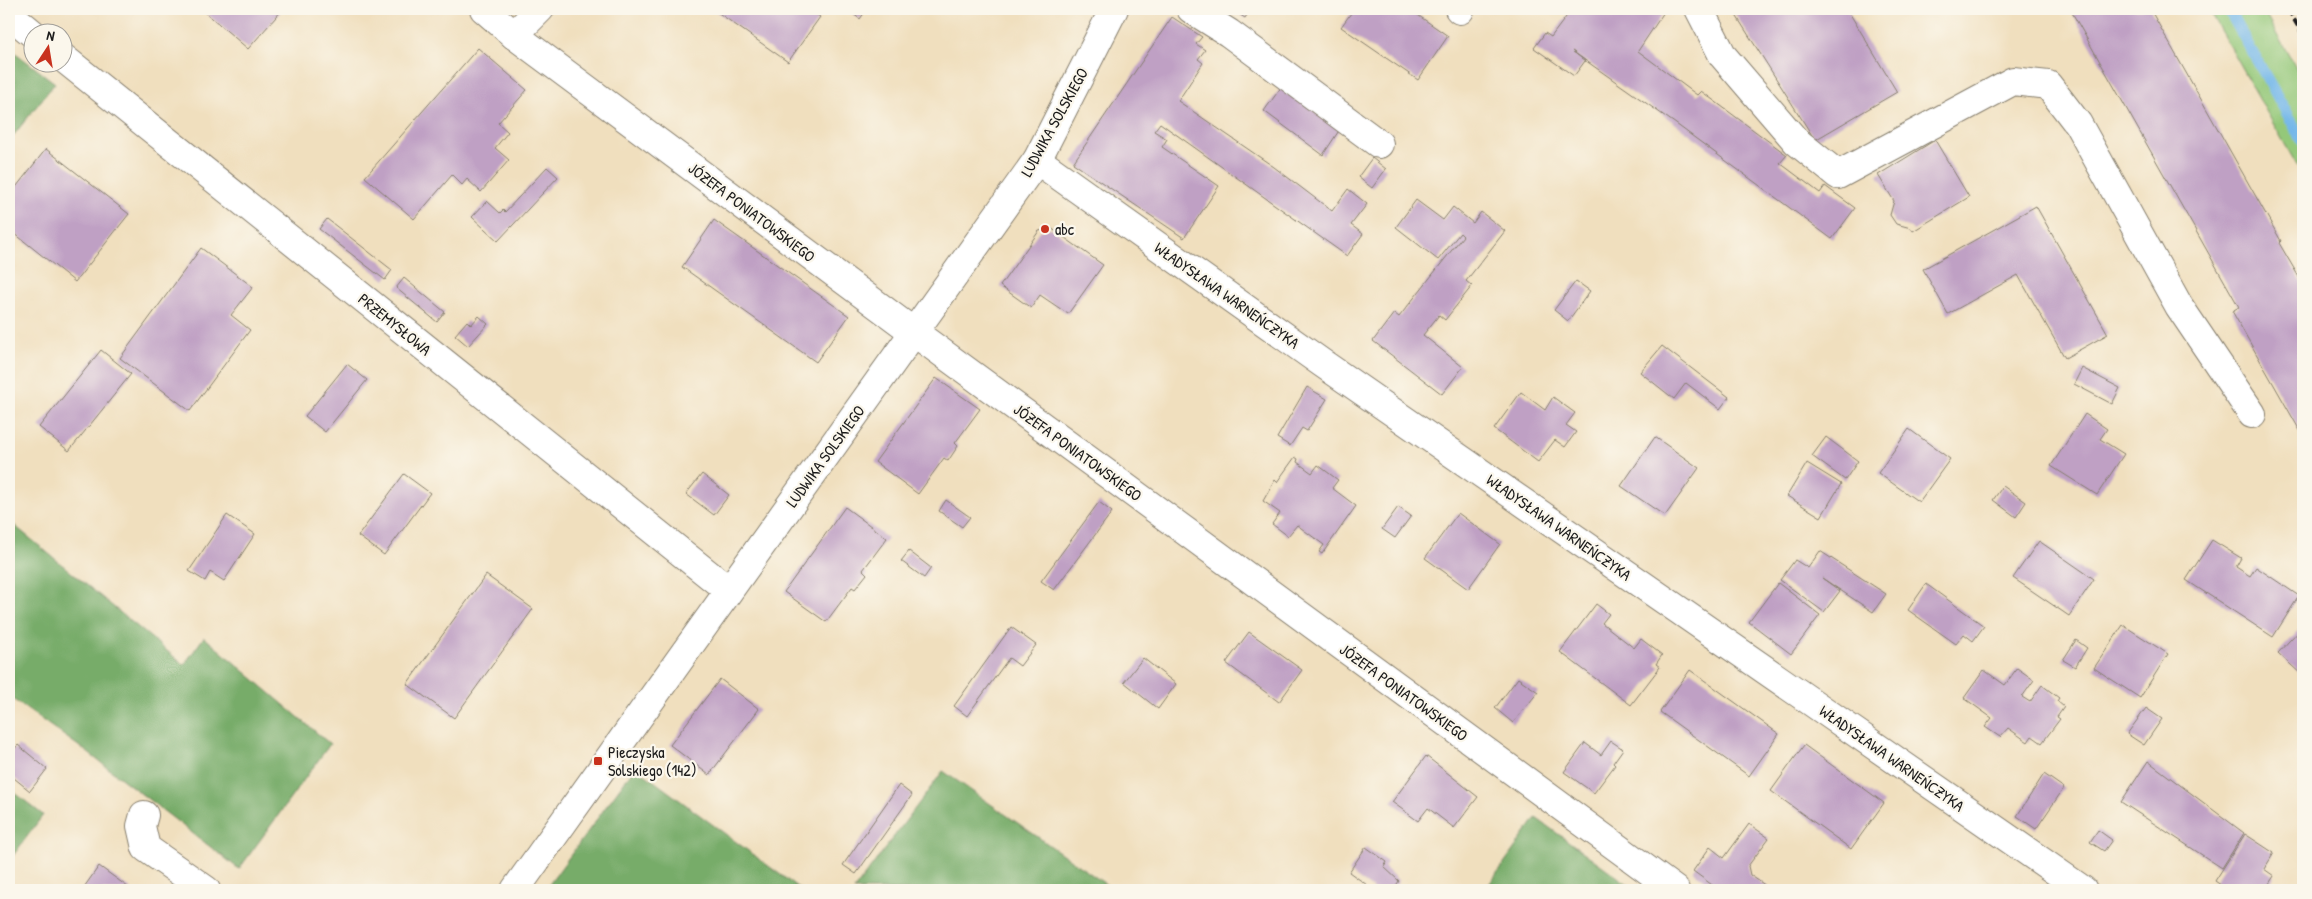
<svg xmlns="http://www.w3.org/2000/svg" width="2312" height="899" font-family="'Patrick Hand',sans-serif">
<rect width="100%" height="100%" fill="#fbf7ec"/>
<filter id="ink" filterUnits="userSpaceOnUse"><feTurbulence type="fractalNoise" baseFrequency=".02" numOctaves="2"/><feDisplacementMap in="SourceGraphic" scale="10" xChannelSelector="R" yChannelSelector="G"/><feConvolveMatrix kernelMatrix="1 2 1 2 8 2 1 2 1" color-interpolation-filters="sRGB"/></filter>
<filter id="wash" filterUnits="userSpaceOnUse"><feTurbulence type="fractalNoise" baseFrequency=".0096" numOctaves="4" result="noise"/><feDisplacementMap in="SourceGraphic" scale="20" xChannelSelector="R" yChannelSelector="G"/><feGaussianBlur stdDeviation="1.12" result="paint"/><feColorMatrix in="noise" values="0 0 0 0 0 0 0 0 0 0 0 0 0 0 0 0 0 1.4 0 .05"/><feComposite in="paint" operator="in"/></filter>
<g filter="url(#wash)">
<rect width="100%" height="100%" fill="#f0dfbe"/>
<polygon fill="#94c879" stroke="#58724a" points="2208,9 2262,9 2303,80 2303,176"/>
<g fill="#77ac69" stroke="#4a6442">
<polygon points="9,48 55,83 9,141"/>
<polygon points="9,521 184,665 204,637 330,744 239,869 87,752 11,698 9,701"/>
<polygon points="635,767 801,890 545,890"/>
<polygon points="943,771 1114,890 854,890"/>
<polygon points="9,788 43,815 9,861"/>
<polygon points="1536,818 1636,890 1485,890"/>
</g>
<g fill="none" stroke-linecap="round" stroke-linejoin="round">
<polyline stroke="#73b7e9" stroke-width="11" points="2228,9 2303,142"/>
</g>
<g id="blocks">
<g fill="#bfa0c4">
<polygon points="207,9 283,9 248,49 205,12"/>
<polygon points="713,9 809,9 820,17 788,62"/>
<polygon points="846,9 867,9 860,19"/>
<polygon points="1231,9 1251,9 1245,18"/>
<polygon points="1354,9 1409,9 1448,36 1418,80 1341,27"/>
<polygon points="1572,9 1666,9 1638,51 1697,95 1701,91 1787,155 1780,163 1820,193 1825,186 1855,208 1832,239 1676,124 1572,51 1585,61 1574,76 1534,48 1545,33 1551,37"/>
<polygon points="1732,9 1847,9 1897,92 1815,140"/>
<polygon points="2070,9 2150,9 2281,241 2279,243 2303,284 2303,436 2232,311 2239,307"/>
<polygon points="1172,17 1202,37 1196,44 1205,50 1198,59 1203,63 1178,101 1274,167 1332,211 1348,189 1367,204 1351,225 1363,234 1347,256 1160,123 1154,131 1167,139 1162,147 1219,186 1184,238 1073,163"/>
<polygon points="478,48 527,90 498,123 508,132 495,148 509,160 481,192 467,179 462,185 452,175 414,219 365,177"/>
<polygon points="1282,86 1340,129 1323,155 1264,111"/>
<polygon points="1935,140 1969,197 1913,231 1911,228 1896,224 1890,215 1894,201 1878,175"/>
<polygon points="46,149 129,214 75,282 9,229 9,196"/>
<polygon points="1372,158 1386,169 1372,188 1358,177"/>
<polygon points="547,167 558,177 498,241 472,217 487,201 500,213 503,210 505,212"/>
<polygon points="1416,200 1443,220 1453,207 1473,223 1481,212 1505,231 1466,281 1472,286 1445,320 1439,315 1423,335 1463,367 1442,394 1373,341 1394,313 1399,317 1463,236 1460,233 1438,260 1396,227"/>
<polygon points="2036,206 2108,334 2065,358 2018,275 1948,314 1923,269"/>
<polygon points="327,219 392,270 385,280 319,229"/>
<polygon points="714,220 849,316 816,362 682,267"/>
<polygon points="1051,228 1103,265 1068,314 1040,295 1031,308 1000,286 1039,231"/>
<polygon points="201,248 253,287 231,315 250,330 190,411 120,358"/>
<polygon points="404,278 445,312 437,322 396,288"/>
<polygon points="1576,281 1590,291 1568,321 1554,310"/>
<polygon points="479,316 488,324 468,346 455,335 467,321 471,325"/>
<polygon points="1662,346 1729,397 1720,409 1686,383 1674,399 1640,372"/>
<polygon points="101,350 131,374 69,451 39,427"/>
<polygon points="347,364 367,380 325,432 305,416"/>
<polygon points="2082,368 2120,388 2112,404 2074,384"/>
<polygon points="936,378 980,409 955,443 958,446 948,461 944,458 918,494 875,462"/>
<polygon points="1307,387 1327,399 1307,431 1302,428 1290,446 1277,438"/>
<polygon points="1521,392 1545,410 1553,397 1575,413 1566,425 1576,432 1565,447 1555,440 1538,462 1494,429"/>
<polygon points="2085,414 2107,429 2100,439 2124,454 2097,495 2051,466"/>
<polygon points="1909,429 1950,459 1919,502 1878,473"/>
<polygon points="1655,437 1699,468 1665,516 1621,486"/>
<polygon points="1826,437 1858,461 1845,480 1812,456"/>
<polygon points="1295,457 1298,459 1297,462 1312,473 1318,465 1338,480 1332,488 1356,506 1322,554 1319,552 1324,545 1297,525 1288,536 1272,524 1280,513 1263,501 1275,480 1277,482"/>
<polygon points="1807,463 1841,484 1821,517 1787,496"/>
<polygon points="404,474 430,493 384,555 358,536"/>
<polygon points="702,474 729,495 714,515 686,494"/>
<polygon points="2003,486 2026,502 2016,517 1993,500"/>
<polygon points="946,500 970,517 962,527 939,511"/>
<polygon points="1099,502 1112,512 1054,590 1041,581"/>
<polygon points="845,507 887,538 863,570 867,574 855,589 852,587 826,622 784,592"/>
<polygon points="1398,507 1411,516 1395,538 1382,529"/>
<polygon points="1458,513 1500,544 1468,589 1425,558"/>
<polygon points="227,515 255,534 224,581 210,572 205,581 189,571"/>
<polygon points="2212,540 2241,558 2236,567 2250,576 2256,567 2299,596 2273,637 2186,580"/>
<polygon points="2039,541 2094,579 2069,616 2013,578"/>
<polygon points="909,551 931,568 924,578 901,561"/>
<polygon points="1820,551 1886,594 1873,612 1822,578 1840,591 1824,612 1780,580 1795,560 1808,568"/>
<polygon points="486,575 533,609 454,718 407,684"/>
<polygon points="1778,583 1820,615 1791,654 1749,622"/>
<polygon points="1926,584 1984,626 1973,641 1964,634 1956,644 1908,610"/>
<polygon points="1596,604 1609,614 1602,623 1634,648 1641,639 1662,655 1656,664 1660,667 1631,705 1560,652"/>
<polygon points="2123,625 2168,654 2140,698 2094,668"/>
<polygon points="2303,626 2303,676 2278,653"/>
<polygon points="1011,627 1036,645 1020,666 1009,658 967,716 954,706"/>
<polygon points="1249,632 1302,670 1279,702 1226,663"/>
<polygon points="2076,640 2087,648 2075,667 2063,660"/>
<polygon points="1143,658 1176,684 1158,709 1124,682"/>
<polygon points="2017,668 2034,680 2022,697 2030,702 2042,685 2059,698 2057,701 2064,707 2057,717 2060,719 2042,743 2032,736 2028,742 2008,728 2000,737 1985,727 1992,718 1964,698 1984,670 2005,685"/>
<polygon points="1690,670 1779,734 1749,776 1660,712"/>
<polygon points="1518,678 1538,692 1513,723 1495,708"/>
<polygon points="720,679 759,709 709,775 670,745"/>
<polygon points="2146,708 2162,719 2144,745 2127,734"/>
<polygon points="1611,741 1623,749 1613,763 1615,765 1594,793 1564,772 1585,743 1601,755"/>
<polygon points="18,745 47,769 30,791 9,774 9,755"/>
<polygon points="1804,745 1884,803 1851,849 1771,791"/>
<polygon points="1426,756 1478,797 1454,828 1428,808 1418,821 1392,802"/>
<polygon points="2148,761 2244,833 2222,868 2121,802"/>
<polygon points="2044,774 2064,788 2036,829 2017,816"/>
<polygon points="899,785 912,795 856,874 843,865"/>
<polygon points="1749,824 1769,838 1748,866 1750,875 1772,890 1719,890 1693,871 1710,847 1724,858"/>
<polygon points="2098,830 2112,840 2104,851 2090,842"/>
<polygon points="2245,834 2274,853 2264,869 2274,876 2265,890 2228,890 2215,881"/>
<polygon points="1366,847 1387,862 1384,867 1399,881 1393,890 1374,890 1349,872"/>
<polygon points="99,866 132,890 82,890"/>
<polygon points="2015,885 2022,890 2011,890"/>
</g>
</g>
</g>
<g filter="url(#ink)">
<use href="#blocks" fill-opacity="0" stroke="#867e6d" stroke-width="1"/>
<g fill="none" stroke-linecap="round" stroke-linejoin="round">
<defs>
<g id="minor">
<polyline points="484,9 514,35 915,333 1675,890"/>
<polyline points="1191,9 1229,33 1379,144"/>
<polyline points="1459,9 1460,10"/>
<polyline points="1699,9 1723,56 1796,141 1838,175 2013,81 2048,85 2078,124 2179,306 2252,414"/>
<polyline points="9,14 32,33"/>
<polyline points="514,35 540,9"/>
<polyline points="62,57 728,590"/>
<polyline points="1037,160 1322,363 2083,890"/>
<polyline points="144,815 141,826 146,848 206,890"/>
<polyline points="515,890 1037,160 1114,9"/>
</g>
</defs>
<use href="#minor" stroke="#867e6d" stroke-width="30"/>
<use href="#minor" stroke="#fff" stroke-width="28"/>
<polyline stroke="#1c1c1c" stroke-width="4" stroke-dasharray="8 4" stroke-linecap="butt" points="2288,9 2303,35"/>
</g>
</g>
<g fill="#c8321e" stroke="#fbf7ec" stroke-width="2">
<circle cx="1045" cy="229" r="5"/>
<rect x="593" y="756" width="10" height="10" rx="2.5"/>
</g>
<g text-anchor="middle" stroke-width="4.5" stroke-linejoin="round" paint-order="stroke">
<g font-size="16" fill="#1c1c1c" stroke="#fbf7ec">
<text transform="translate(1054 122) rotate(-61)" y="6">LUDWIKA SOLSKIEGO</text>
<text transform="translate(752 212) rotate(37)" y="6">JÓZEFA PONIATOWSKIEGO</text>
<text transform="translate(1227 295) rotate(35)" y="6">WŁADYSŁAWA WARNEŃCZYKA</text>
<text transform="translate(395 324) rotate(39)" y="6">PRZEMYSŁOWA</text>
<text transform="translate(1078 452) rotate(36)" y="6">JÓZEFA PONIATOWSKIEGO</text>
<text transform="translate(825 456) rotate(-54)" y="6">LUDWIKA SOLSKIEGO</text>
<text transform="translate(1559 527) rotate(35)" y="6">WŁADYSŁAWA WARNEŃCZYKA</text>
<text transform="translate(1404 692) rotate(36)" y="6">JÓZEFA PONIATOWSKIEGO</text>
<text transform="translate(1892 758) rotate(35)" y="6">WŁADYSŁAWA WARNEŃCZYKA</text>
</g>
<g font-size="16" fill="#1c1c1c" stroke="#fbf7ec" text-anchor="start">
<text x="1055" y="235">abc</text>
<text x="608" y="758">Pieczyska<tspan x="608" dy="18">Solskiego (142)</tspan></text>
</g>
</g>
<rect width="2312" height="899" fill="none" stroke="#fbf7ec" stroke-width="30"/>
<g transform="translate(48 48) rotate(12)"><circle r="24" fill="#fbf7ec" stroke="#a29f99"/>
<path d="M0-4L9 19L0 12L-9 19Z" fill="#c8321e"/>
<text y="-8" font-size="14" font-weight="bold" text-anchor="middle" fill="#1c1c1c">N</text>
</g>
</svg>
